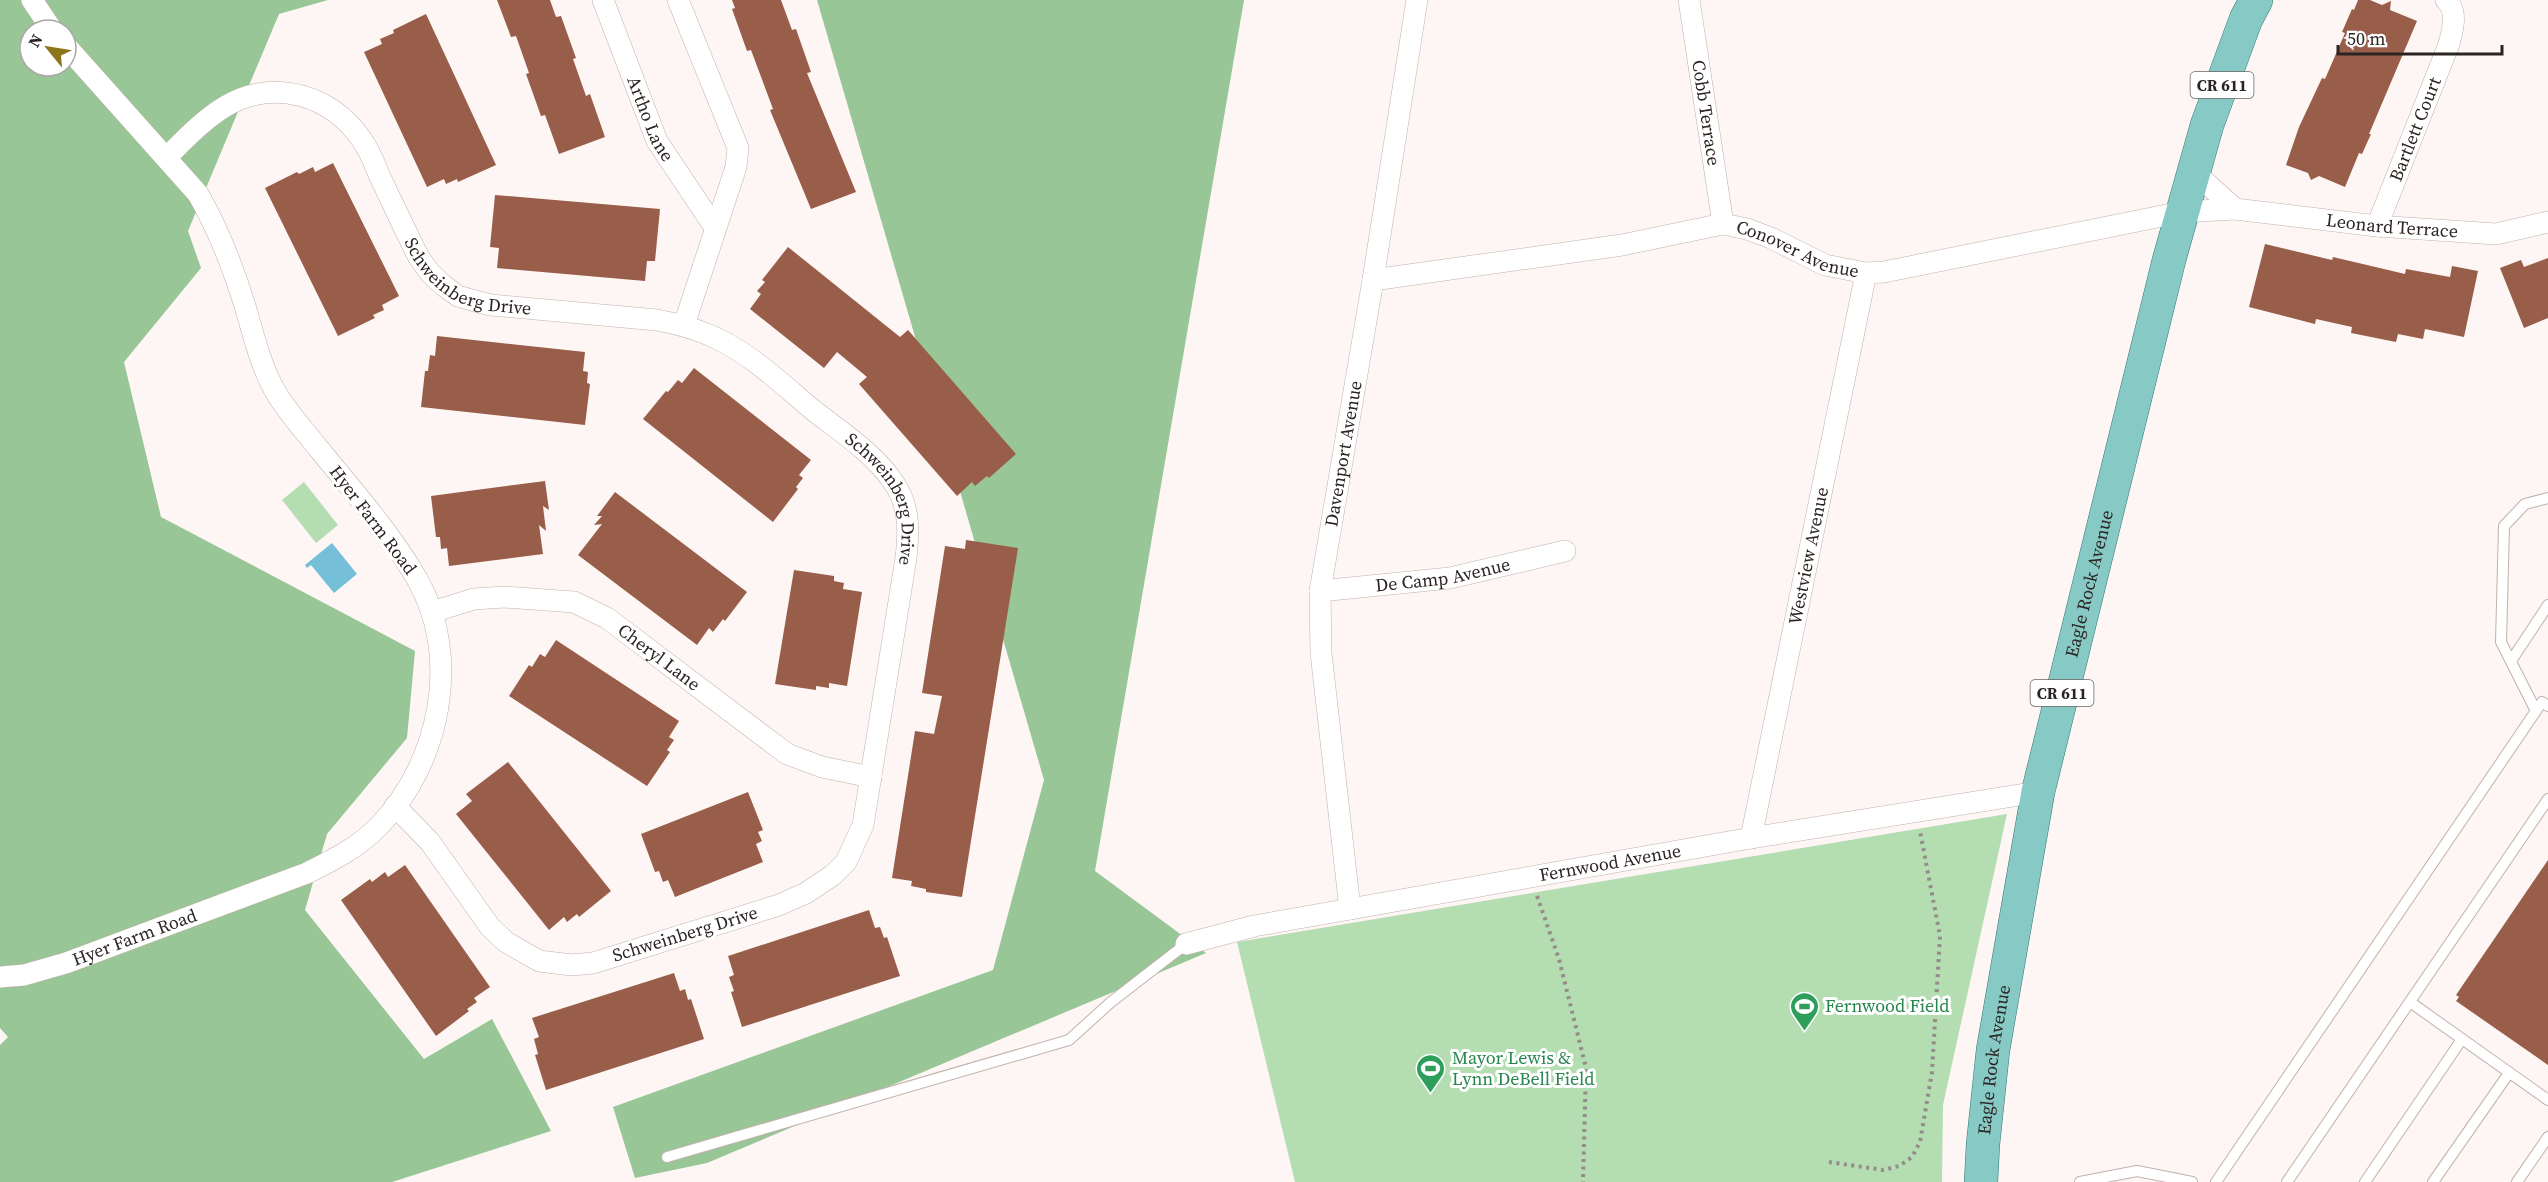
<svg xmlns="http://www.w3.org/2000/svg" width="2548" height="1182" font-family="'Source Serif 4',serif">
<rect width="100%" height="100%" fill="#fdf6f4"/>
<g fill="#b4ddb2">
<polygon points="304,482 338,525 316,543 282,500"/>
<polygon points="2007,814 1943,1105 1942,1182 1295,1182 1237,942"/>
</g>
<g fill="#98c696" fill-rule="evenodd">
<path d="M 0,0 L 328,0 L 279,14 L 188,231 L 201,268 L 124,362 L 161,517 L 415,651 L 407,738 L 327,834 L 305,910 L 424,1059 L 492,1019 L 551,1131 L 392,1182 L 0,1182 L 0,1045 L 8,1037 L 0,1028 ZM 30,30 L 66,30 L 66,66 L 30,66 Z"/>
<polygon points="817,0 1244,0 1095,871 1206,953 707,1163 635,1178 613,1107 993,970 1044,780"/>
</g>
<polygon fill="#75c0d8" points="332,543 357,574 334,593 311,565 307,568 305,565"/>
<g fill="#985e49">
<polygon points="497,0 550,0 556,17 561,16 576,58 573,59 586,96 590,94 605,137 559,154 545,115 541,116 526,74 529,73 516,36 511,37"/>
<polygon points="732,0 781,0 792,30 796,29 811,72 807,73 856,192 811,209 770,110 773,109 751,50 747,51 732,9 735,8"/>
<polygon points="2358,0 2370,0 2382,5 2391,1 2390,10 2417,21 2369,134 2371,134 2362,154 2359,153 2345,187 2319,176 2311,180 2308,173 2286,165 2299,127 2322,78 2325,79 2345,33 2342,32 2352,9 2354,10"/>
<polygon points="426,14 496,165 458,182 457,179 446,184 444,179 427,187 364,52 382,44 380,39 394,33 393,30"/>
<polygon points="333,163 399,296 382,305 384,310 373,315 375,318 338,336 265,188 297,172 299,174 313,167 315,172"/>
<polygon points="495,195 660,209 655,261 647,261 645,281 497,268 499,248 490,247"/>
<polygon points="2265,244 2332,260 2333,257 2405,274 2406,269 2450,277 2452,266 2478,271 2464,337 2425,329 2423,339 2398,334 2396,342 2351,333 2352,327 2316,319 2315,324 2249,307"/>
<polygon points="788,247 900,337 908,330 1016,454 989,478 987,476 975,486 972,482 957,496 859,384 867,377 837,352 824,368 750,309 761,294 757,291 765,282 762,280"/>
<polygon points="2548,258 2548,318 2524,328 2500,268 2521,260 2524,267"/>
<polygon points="437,336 585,352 583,371 588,372 587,383 590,384 585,425 421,407 425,371 428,371 430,355 435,356"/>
<polygon points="694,368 811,460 799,475 803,478 796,487 798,489 773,522 643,419 666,391 668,392 678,380 682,383"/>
<polygon points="545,481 549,510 543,506 546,531 539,525 543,554 449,566 447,548 441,549 440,537 436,537 431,496"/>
<polygon points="615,492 747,592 725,621 723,619 713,632 709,628 697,645 578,555 602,524 594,525 602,516 597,516"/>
<polygon points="966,540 1018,548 962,897 926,892 926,889 911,886 912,881 892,878 915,731 934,734 942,696 922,693 945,546 965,549"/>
<polygon points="794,570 834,576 834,581 844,583 843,589 862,592 847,686 829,683 829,688 816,686 816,690 775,684"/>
<polygon points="556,640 679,721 669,737 674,740 667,750 670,752 647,786 509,696 529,665 532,667 540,654 545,657"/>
<polygon points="508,762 611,891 579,917 577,914 567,922 564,917 549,930 456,814 472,801 466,794"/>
<polygon points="748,792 763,830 758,832 762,841 756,844 763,862 675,897 668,880 663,882 659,871 655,872 641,834"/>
<polygon points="2548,860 2548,1065 2456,1001 2459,997 2456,995"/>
<polygon points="405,865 490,987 474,998 477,1002 467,1009 469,1011 436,1036 341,900 370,879 372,882 385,872 388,877"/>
<polygon points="869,910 875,928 880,927 884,938 887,937 900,976 742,1027 731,992 734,991 729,977 734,975 728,956"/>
<polygon points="674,973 680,991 685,989 688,1000 691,999 704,1039 546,1090 535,1055 538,1054 534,1039 539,1037 532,1018"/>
</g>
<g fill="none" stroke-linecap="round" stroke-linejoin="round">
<defs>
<g id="service">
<polyline points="2511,661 2548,605"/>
<polyline points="2536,711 2501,642 2504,526 2525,504 2548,498"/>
<polyline points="2410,1002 2548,1100"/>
<polyline points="667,1157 1069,1040 1111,1002 1186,944"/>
<polyline points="2080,1182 2137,1171 2192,1182"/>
<polyline points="2216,1182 2542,702 2548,706"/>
<polyline points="2287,1182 2548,799"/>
<polyline points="2365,1182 2462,1039"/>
<polyline points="2433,1182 2509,1073"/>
<polyline points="2517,1182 2548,1137"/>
</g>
<g id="minor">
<polyline points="32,0 52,30"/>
<path id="s1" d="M 603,0 L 657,141 L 715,228"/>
<polyline points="678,0 738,148 736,167 684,325"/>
<path id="s2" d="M 1689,0 L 1723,224"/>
<path id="s3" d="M 167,157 C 185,139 204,119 226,106 C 275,78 331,95 362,140 C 370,151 375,165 380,177 C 393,204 405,230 418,256 L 430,273 L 444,286 L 458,296 L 475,301 L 491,305 L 657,320 C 679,324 698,329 718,339 C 753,356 783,385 813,410 C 841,432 874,453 894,483 C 910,506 909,532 906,558 L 863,825 L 846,862 L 833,875 L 806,893 L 779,905 L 593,963 L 572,965 L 539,961 L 506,942 L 490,927 L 430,842 L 395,806"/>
<polyline points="2194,172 2235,209"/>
<path id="s4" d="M 2377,226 L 2449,44 C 2453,29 2458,11 2446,0"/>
<path id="s5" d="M 1373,280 L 1622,245 L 1723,224 L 1747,229 L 1771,238 L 1825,265 L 1866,273 L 1884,272 L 2182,212 L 2235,209 L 2377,226 L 2496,234 L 2548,222"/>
<path id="s6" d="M 1320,591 L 1450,578 L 1565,551"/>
<path id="s7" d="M 432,612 L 474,599 L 504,597 L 574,602 L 607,618 L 787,754 L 822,767 L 871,777"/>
<path id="s8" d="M 1751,838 L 1866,273"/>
<path id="s9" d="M 1350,909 L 1321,653 L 1320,591 L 1373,280 L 1417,0"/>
<path id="s10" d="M 1186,944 L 1254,926 L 1751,838 L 2038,792"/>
<path id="s11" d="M 0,977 L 24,975 L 66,963 L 307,873 C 333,860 359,847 379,826 C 440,763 462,657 417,579 C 390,532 353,491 319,449 C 304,430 287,412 275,391 C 260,364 254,336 245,306 C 233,267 218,229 198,194 L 66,46"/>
</g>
<g id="primary">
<path id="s12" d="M 1981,1182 L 1983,1144 L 1993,1050 L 2038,792 L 2169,260 L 2207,125 L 2246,19 L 2256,0"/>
</g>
</defs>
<use href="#service" stroke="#c2b1ab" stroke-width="12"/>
<use href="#minor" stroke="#c2b1ab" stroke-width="22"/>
<use href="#primary" stroke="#327873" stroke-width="34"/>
<g stroke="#938c8a" stroke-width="4" stroke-dasharray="3 4.5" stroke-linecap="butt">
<polyline points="1537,896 1559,959 1586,1068 1583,1182"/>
<polyline points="1829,1162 1883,1170 1899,1166 1912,1157 1920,1142 1932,1072 1940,936 1920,831"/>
</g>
<use href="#service" stroke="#fff" stroke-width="10"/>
<use href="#minor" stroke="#fff" stroke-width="21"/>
<use href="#primary" stroke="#86c9c5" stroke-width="33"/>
</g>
<defs>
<symbol id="stadium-pin" viewBox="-11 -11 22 30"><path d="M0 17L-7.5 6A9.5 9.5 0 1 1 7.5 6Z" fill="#2e9e5b" stroke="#fff"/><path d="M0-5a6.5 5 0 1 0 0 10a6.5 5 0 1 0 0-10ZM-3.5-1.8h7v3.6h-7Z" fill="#fff"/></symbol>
</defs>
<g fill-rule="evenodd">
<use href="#stadium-pin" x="1788" y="990" width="33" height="45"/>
<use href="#stadium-pin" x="1414" y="1052" width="33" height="45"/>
</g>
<g text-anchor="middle" stroke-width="6" stroke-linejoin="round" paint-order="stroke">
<g fill="#fff" stroke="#6b6664" stroke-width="1.5">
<rect x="2190.5" y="72" width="63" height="26" rx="4.5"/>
<rect x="2030.5" y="680" width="63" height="26" rx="4.5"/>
</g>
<g font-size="16" font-weight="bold" fill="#2b2422">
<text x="2222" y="91">CR 611</text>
<text x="2062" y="699">CR 611</text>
</g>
<g font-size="18" fill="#2b2422" stroke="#fff">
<text dy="6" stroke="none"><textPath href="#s2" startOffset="114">Cobb Terrace</textPath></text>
<text dy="6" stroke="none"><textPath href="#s1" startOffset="128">Artho Lane</textPath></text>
<text dy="6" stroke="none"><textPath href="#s4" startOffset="104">Bartlett Court</textPath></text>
<text dy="6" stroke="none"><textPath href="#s5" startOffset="1040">Leonard Terrace</textPath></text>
<text dy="6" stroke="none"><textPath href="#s5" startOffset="434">Conover Avenue</textPath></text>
<text dy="6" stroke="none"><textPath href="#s3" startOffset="418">Schweinberg Drive</textPath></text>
<text dy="6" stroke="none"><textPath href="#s9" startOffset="459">Davenport Avenue</textPath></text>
<text dy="6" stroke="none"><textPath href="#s3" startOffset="922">Schweinberg Drive</textPath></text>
<text transform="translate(373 520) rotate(53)" y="6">Hyer Farm Road</text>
<text dy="6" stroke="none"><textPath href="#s8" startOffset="288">Westview Avenue</textPath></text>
<text dy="6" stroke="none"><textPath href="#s6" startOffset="124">De Camp Avenue</textPath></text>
<text dy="6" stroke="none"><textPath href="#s12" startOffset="609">Eagle Rock Avenue</textPath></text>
<text dy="6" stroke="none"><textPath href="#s7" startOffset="246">Cheryl Lane</textPath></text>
<text dy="6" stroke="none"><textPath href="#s10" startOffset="432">Fernwood Avenue</textPath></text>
<text transform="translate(685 934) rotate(-17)" y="6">Schweinberg Drive</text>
<text dy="6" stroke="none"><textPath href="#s11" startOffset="141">Hyer Farm Road</textPath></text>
<text dy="6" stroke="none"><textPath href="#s12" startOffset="123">Eagle Rock Avenue</textPath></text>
</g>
<g font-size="18" fill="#27864d" stroke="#fff" text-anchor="start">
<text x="1825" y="1012">Fernwood Field</text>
<text x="1452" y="1064">Mayor Lewis &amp;<tspan x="1452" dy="21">Lynn DeBell Field</tspan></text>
</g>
</g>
<g transform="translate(48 48) rotate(300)"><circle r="28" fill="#ffffff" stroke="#aaa7a7" stroke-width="1.5"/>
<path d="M0-4.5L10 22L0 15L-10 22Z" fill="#8c761b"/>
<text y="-9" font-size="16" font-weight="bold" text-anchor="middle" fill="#2b2422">N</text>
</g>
<path d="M2338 45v9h164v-9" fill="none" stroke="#2b2422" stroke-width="3"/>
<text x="2347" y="45" font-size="18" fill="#2b2422" stroke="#ffffff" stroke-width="4.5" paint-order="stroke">50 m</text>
</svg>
